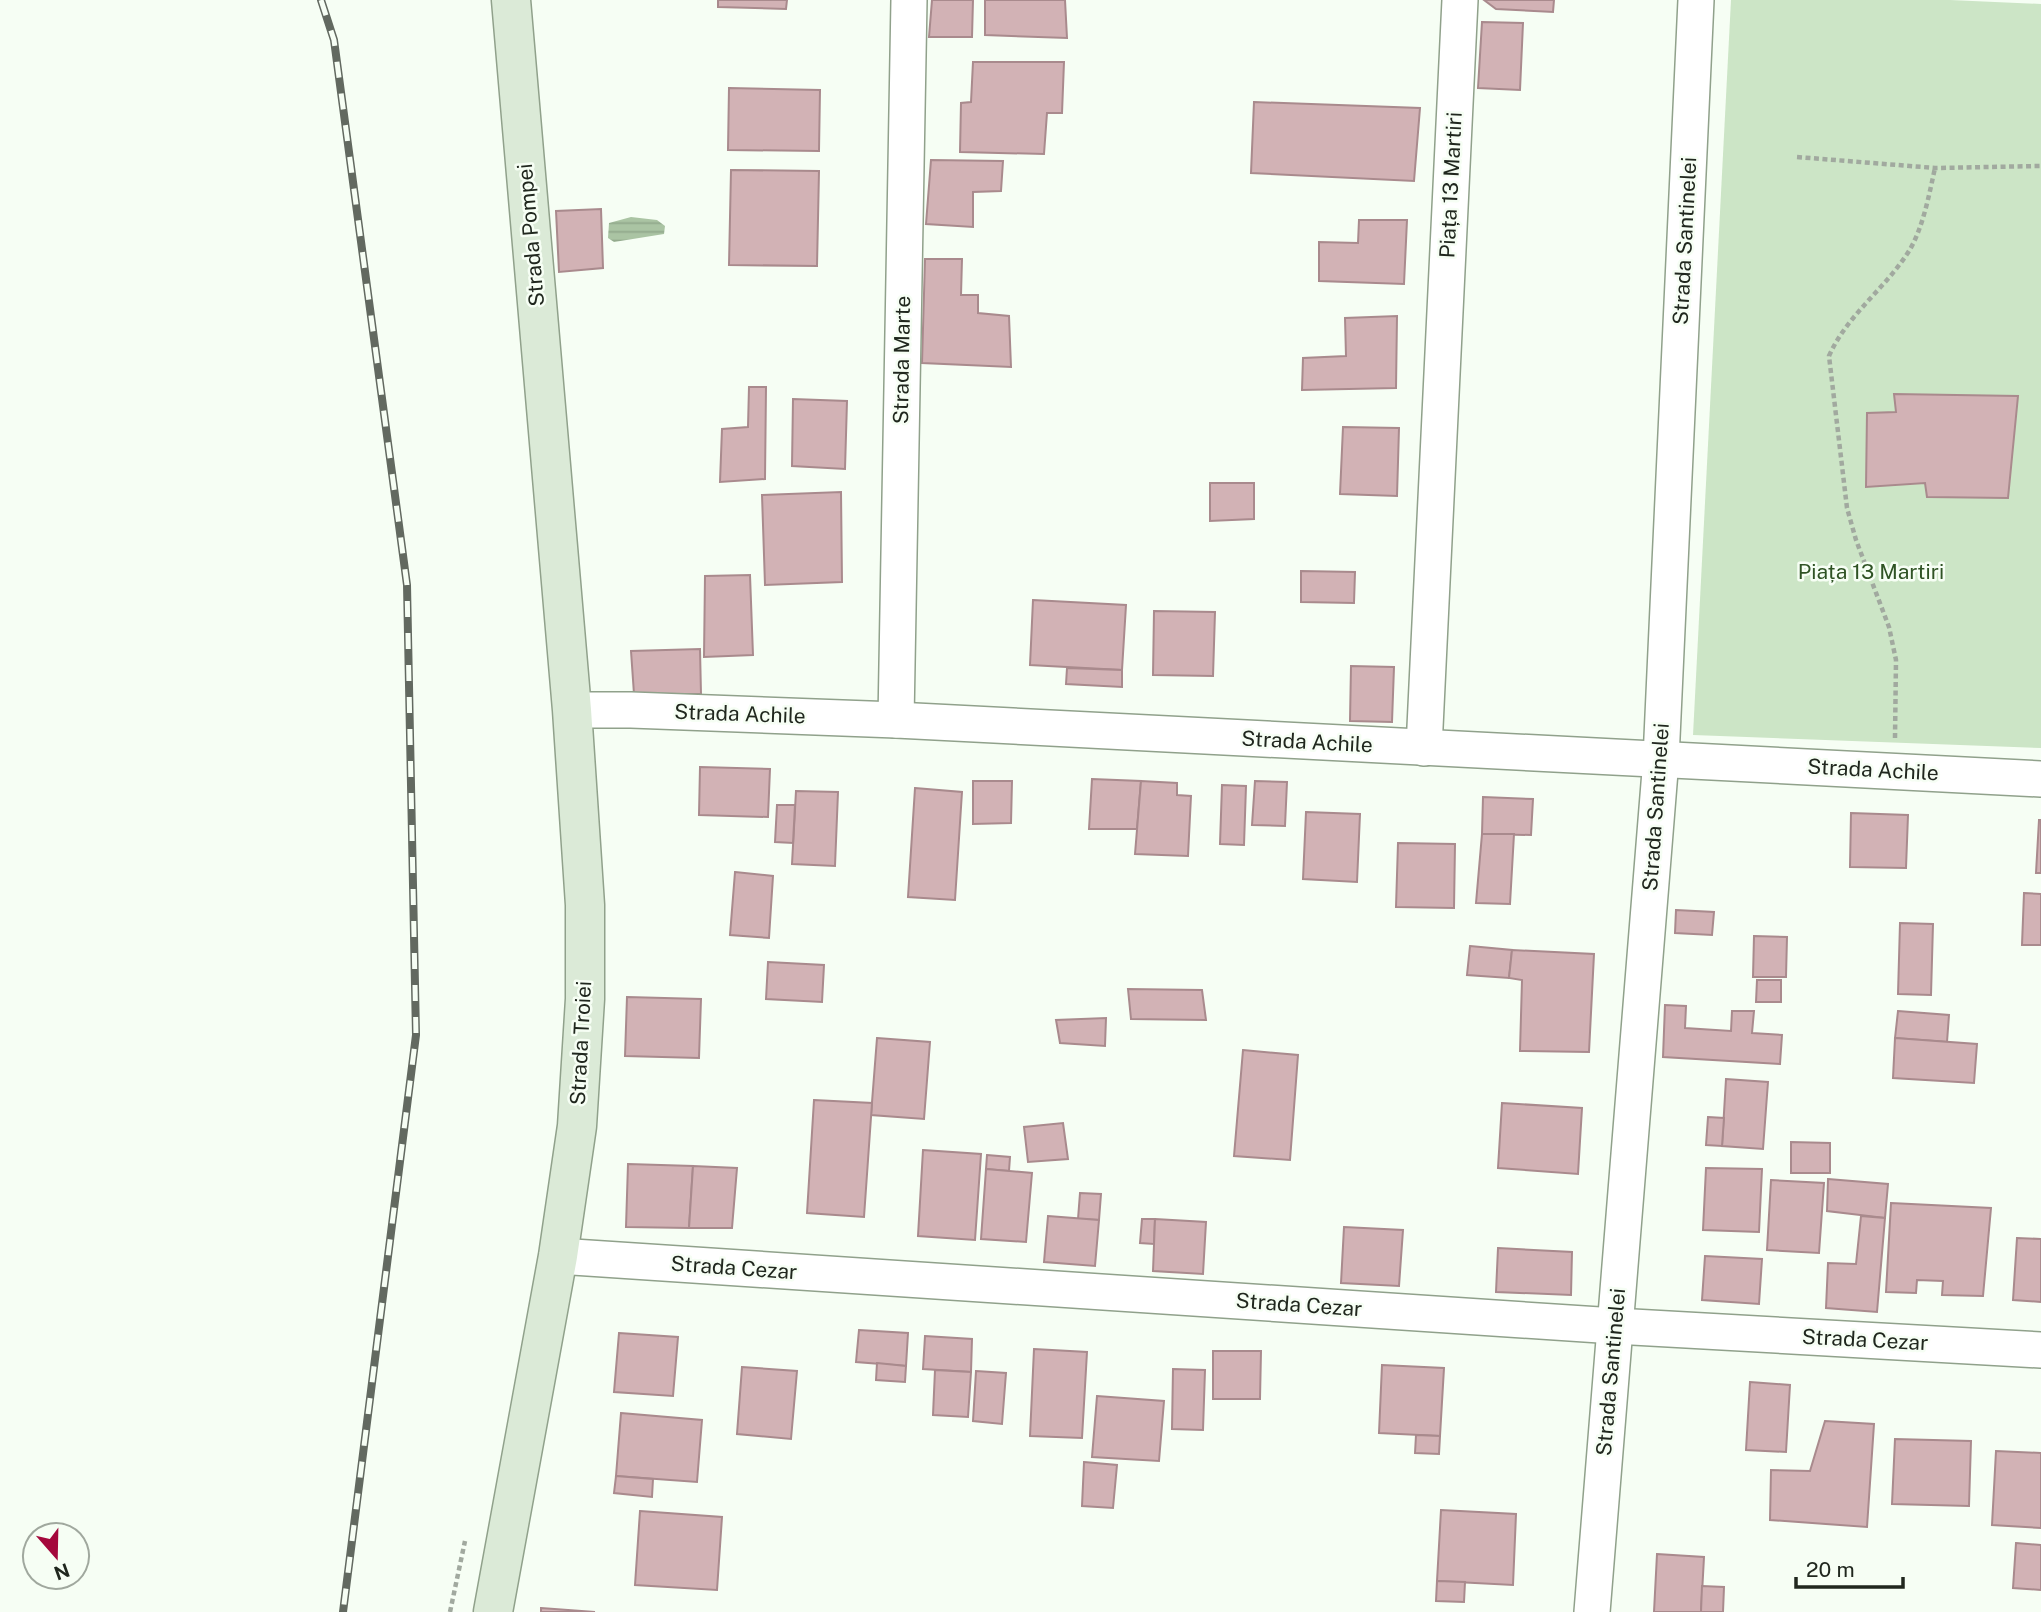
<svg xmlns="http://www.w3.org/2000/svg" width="2041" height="1612" font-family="'Public Sans',sans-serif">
<defs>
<pattern id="water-rules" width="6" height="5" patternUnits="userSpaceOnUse" patternTransform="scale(1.75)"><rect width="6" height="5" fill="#aac4a3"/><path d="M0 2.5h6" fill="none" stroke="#92a88c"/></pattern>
</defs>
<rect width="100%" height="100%" fill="#f6fef4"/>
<polygon fill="#cce5c6" points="1731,0 1950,0 2041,4 2041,748 1693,735"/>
<polygon fill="url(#water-rules)" points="631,217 657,220 665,226 664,234 614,242 608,238 609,223"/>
<g fill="#d2b2b5" stroke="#a98a8d" stroke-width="2">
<polygon points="718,0 787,0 786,9 718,7"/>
<polygon points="932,0 973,0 972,37 929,37"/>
<polygon points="985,0 1065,0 1067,38 985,35"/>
<polygon points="1484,0 1554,0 1553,12 1496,9"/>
<polygon points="1482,22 1523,23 1520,90 1478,88"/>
<polygon points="973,62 1064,62 1062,113 1047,113 1044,154 960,152 961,103 971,102"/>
<polygon points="729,88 820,90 819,151 728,150"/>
<polygon points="1254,102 1420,108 1414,181 1251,173"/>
<polygon points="931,160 1003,161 1001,191 973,192 973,227 926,224"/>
<polygon points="731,170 819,171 817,266 729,265"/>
<polygon points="601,209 603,268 559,272 556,211"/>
<polygon points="1359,220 1407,220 1404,284 1319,281 1319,242 1358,243"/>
<polygon points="925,259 962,259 961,295 978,295 978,313 1009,316 1011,367 922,363"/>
<polygon points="1397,316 1396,388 1302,390 1303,358 1346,356 1345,318"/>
<polygon points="749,387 766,387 765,479 720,482 722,429 748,427"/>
<polygon points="1894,394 2018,396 2008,498 1927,497 1925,483 1866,487 1867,413 1896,412"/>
<polygon points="793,399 847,401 845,469 792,466"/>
<polygon points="1343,427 1399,428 1397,496 1340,494"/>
<polygon points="1210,483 1254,483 1254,519 1210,521"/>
<polygon points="841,492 842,582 765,585 762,495"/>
<polygon points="1301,571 1355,572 1354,603 1301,602"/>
<polygon points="750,575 753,655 704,657 705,576"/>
<polygon points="1033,600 1126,605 1122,670 1030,665"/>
<polygon points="1154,611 1215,612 1213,676 1153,675"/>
<polygon points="700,649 701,694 634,694 631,651"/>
<polygon points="1351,666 1394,667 1392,722 1350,721"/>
<polygon points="1067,668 1122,670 1122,687 1066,684"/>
<polygon points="700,767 770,769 768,817 699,815"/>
<polygon points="1092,779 1141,781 1137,829 1089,829"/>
<polygon points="973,781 1012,781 1011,823 973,824"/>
<polygon points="1141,781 1177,783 1177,795 1191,796 1188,856 1135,854"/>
<polygon points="1255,781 1287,782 1285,826 1252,825"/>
<polygon points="1222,785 1246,786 1244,845 1220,844"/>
<polygon points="915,788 962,792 955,900 908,897"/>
<polygon points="796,791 838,792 835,866 792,864"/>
<polygon points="1483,797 1533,799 1531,835 1482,834"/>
<polygon points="777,805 795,805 793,843 775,842"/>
<polygon points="1306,812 1360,814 1357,882 1303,879"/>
<polygon points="1851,813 1908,815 1906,868 1850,867"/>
<polygon points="2039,820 2041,820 2041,873 2036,873"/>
<polygon points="1482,834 1514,834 1510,904 1476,903"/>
<polygon points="1398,843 1455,844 1454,908 1396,907"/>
<polygon points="735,872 773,876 769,938 730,935"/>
<polygon points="2024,893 2041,894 2041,945 2022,945"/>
<polygon points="1676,910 1714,912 1712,935 1675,933"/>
<polygon points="1900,923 1933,924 1931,995 1898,994"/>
<polygon points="1754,936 1787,937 1786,977 1753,977"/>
<polygon points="1470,946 1512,950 1509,978 1467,975"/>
<polygon points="1512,950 1594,954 1589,1052 1520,1051 1522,980 1509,978"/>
<polygon points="768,962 824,965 822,1002 766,999"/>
<polygon points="1757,980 1781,980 1781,1002 1756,1002"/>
<polygon points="1128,989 1202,990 1206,1020 1131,1019"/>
<polygon points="627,997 701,999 699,1058 625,1056"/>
<polygon points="1665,1005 1686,1006 1685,1028 1731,1031 1732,1011 1754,1011 1752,1033 1782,1035 1780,1064 1663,1057"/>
<polygon points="1898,1011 1949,1015 1947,1042 1895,1038"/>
<polygon points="1106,1018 1105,1046 1060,1043 1056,1020"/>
<polygon points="877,1038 930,1042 924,1119 871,1115"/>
<polygon points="1895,1038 1977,1044 1974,1083 1893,1078"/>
<polygon points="1243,1050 1298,1055 1290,1160 1234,1156"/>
<polygon points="1726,1079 1768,1082 1763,1149 1722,1146"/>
<polygon points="814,1100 872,1103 864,1217 807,1213"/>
<polygon points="1502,1103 1582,1108 1578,1174 1498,1168"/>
<polygon points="1708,1117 1724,1118 1722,1146 1706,1145"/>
<polygon points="1063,1123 1068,1159 1028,1162 1024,1127"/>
<polygon points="1791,1142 1830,1143 1830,1173 1791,1173"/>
<polygon points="923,1150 981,1154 975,1240 918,1236"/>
<polygon points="987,1155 1010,1157 1009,1171 986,1169"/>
<polygon points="628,1164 693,1166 689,1228 626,1227"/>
<polygon points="693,1166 737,1168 732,1228 689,1228"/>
<polygon points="1706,1168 1762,1169 1759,1232 1703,1230"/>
<polygon points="986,1169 1032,1173 1026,1242 981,1239"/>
<polygon points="1828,1179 1888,1184 1885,1218 1827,1211"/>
<polygon points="1771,1180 1824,1183 1819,1253 1767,1250"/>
<polygon points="1080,1193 1101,1194 1099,1220 1078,1219"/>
<polygon points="1891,1203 1991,1208 1983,1296 1942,1295 1943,1281 1917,1280 1916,1293 1886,1292"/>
<polygon points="1048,1216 1099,1220 1095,1266 1044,1262"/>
<polygon points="1861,1216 1885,1218 1877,1312 1826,1308 1828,1263 1856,1264"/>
<polygon points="1142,1219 1155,1219 1154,1244 1140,1243"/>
<polygon points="1155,1219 1206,1222 1203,1274 1153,1271"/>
<polygon points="1344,1227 1403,1230 1399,1286 1341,1283"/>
<polygon points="2017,1238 2041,1239 2041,1302 2013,1300"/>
<polygon points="1498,1248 1572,1252 1571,1295 1496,1292"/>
<polygon points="1705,1256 1762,1259 1759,1304 1702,1300"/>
<polygon points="859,1330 908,1333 906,1366 856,1362"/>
<polygon points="619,1333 678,1337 673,1396 614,1392"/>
<polygon points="925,1336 972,1339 971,1372 923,1369"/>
<polygon points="1034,1349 1087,1352 1082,1438 1030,1436"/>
<polygon points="1213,1351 1261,1351 1260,1399 1213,1399"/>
<polygon points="877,1363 906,1366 905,1382 876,1380"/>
<polygon points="1382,1365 1444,1368 1440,1436 1379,1433"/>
<polygon points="742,1367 797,1371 791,1439 737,1434"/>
<polygon points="1173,1369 1205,1370 1203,1430 1172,1429"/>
<polygon points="935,1370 971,1372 968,1417 933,1415"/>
<polygon points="976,1371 1006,1373 1002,1424 973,1421"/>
<polygon points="1750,1382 1790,1385 1786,1452 1746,1450"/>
<polygon points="1097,1396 1164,1401 1159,1461 1092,1457"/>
<polygon points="621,1413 702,1420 697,1482 616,1476"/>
<polygon points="1825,1421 1874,1424 1867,1527 1770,1520 1771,1470 1810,1471"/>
<polygon points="1416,1435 1440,1436 1439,1454 1415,1453"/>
<polygon points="1895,1439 1971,1441 1969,1506 1892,1504"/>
<polygon points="1996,1451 2041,1453 2041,1528 1992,1525"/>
<polygon points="1084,1462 1117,1465 1113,1508 1082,1506"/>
<polygon points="616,1476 653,1479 652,1497 614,1493"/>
<polygon points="1441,1510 1516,1514 1513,1585 1437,1581"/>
<polygon points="640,1511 722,1517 717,1590 635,1585"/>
<polygon points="2016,1543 2041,1545 2041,1590 2013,1588"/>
<polygon points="1657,1554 1704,1557 1701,1612 1654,1612"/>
<polygon points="1437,1581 1465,1582 1464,1602 1436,1601"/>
<polygon points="1702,1586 1724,1587 1723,1612 1701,1612"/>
<polygon points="541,1608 595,1612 541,1612"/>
</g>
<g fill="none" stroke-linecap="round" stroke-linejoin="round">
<defs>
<g id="street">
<polyline points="572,710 631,710 896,720 2041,779"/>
<polyline points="896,720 909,0"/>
<polyline points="1424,748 1460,0"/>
<polyline points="558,1256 1615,1326 2041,1350"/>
<polyline points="1592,1612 1661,759 1696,0"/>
</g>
<polyline id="secondary" points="493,1612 558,1256 577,1126 585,999 585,905 572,710 511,0"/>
</defs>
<use href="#street" stroke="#90a18b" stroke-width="38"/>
<use href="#secondary" stroke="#90a18b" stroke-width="41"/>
<g stroke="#a1a99f" stroke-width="4.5" stroke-dasharray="5 3.5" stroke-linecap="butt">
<polyline points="1797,157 1935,168 2041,166"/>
<path d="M 1895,738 L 1896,660 L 1889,627 L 1856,540 L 1847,508 L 1829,356 C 1847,315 1885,289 1909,251 C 1923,228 1929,195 1935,168"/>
<polyline points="450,1612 465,1541"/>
</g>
<use href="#street" stroke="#fff" stroke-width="35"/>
<use href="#secondary" stroke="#dbead7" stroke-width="38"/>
<defs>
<polyline id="rail" points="321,0 334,40 407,585 416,1035 343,1612"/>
</defs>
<use href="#rail" stroke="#626960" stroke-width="8"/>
<use href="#rail" stroke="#f6fef4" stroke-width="5" stroke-dasharray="16" stroke-linecap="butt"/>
</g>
<g text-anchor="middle" stroke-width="5" stroke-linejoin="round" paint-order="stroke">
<g font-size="21" fill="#20271e" stroke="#f6fef4">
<text transform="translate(1451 185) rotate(-87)" y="7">Piața 13 Martiri</text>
<text transform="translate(531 235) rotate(-95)" y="7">Strada Pompei</text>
<text transform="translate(1685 241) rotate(-87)" y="7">Strada Santinelei</text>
<text transform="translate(902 360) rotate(-89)" y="7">Strada Marte</text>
<text transform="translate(740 714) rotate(2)" y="7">Strada Achile</text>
<text transform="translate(1307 742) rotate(3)" y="7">Strada Achile</text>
<text transform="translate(1873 770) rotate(3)" y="7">Strada Achile</text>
<text transform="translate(1656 807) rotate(-86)" y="7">Strada Santinelei</text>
<text transform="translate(581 1043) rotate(-87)" y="7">Strada Troiei</text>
<text transform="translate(734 1268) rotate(4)" y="7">Strada Cezar</text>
<text transform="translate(1299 1305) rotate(4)" y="7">Strada Cezar</text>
<text transform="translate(1865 1340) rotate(3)" y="7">Strada Cezar</text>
<text transform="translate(1611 1372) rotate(-85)" y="7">Strada Santinelei</text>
</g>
<g font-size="21" fill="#2f5324" stroke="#f6fef4">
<text x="1871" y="579">Piața 13 Martiri</text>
</g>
</g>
<g transform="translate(56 1556) rotate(160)"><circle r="33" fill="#f6fef4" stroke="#a0a89e" stroke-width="2"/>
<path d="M0-5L12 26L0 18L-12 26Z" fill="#a4083c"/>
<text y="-10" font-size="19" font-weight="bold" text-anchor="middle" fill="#20271e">N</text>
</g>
<path d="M1796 1577v10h107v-10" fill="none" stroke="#20271e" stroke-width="3.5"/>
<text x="1806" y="1577" font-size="21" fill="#20271e" stroke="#f6fef4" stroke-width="5" paint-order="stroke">20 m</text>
</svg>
